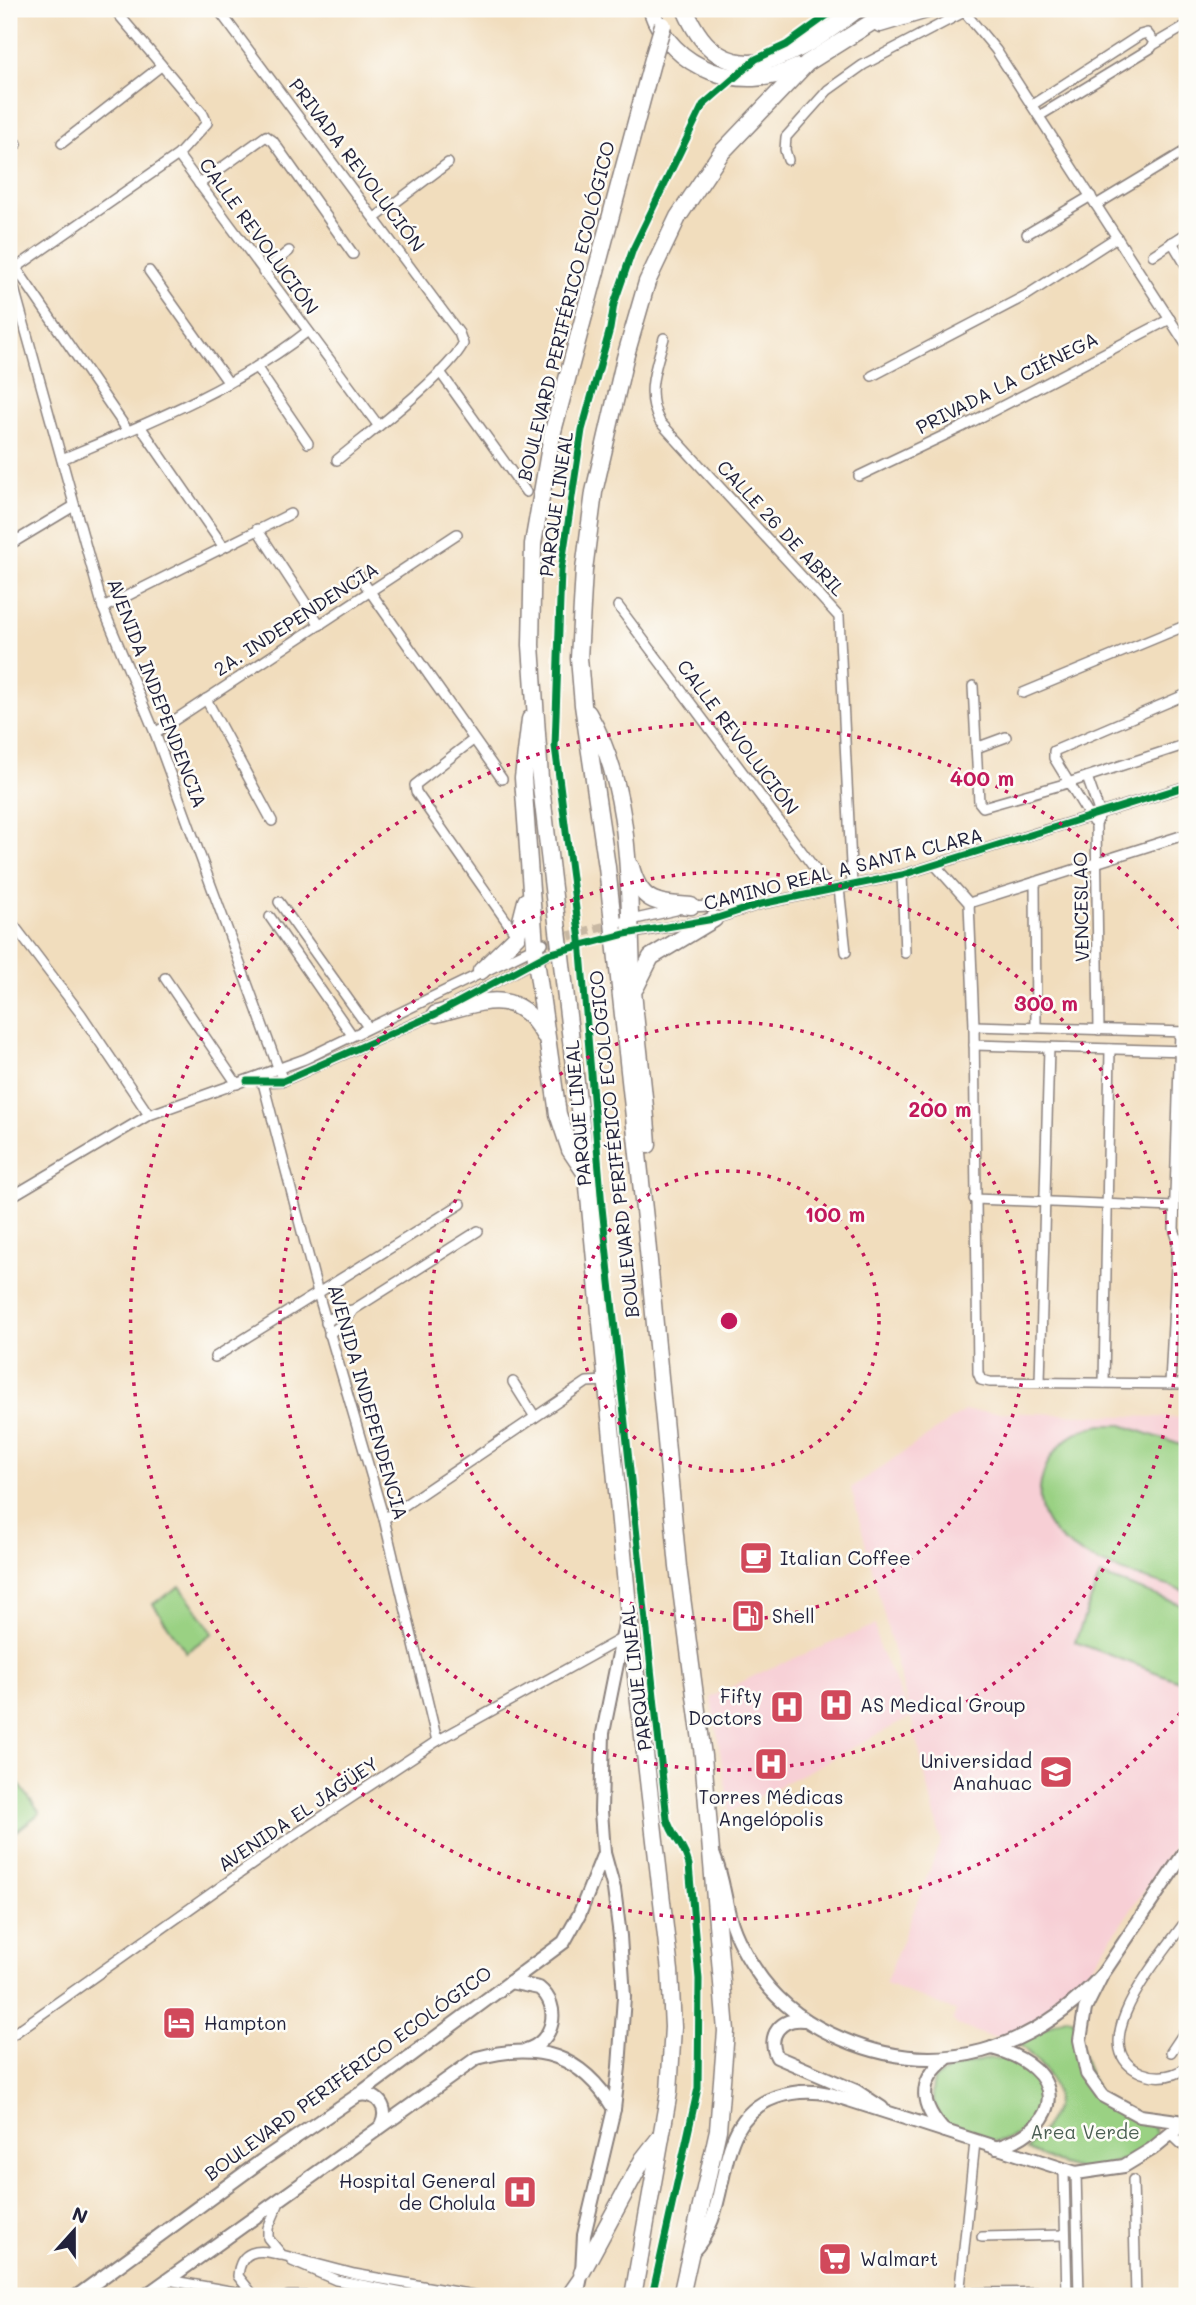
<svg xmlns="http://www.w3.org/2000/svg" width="1196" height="2305" font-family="Mali,sans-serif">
<rect width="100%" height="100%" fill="#fdfcf7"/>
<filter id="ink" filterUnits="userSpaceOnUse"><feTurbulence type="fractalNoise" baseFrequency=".0143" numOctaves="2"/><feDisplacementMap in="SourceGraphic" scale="14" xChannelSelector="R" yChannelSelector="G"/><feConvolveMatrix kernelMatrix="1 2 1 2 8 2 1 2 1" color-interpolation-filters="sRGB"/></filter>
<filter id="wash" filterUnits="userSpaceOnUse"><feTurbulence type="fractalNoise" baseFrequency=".00686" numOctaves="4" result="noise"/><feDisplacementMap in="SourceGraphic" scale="28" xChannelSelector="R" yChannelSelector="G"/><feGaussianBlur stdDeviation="1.57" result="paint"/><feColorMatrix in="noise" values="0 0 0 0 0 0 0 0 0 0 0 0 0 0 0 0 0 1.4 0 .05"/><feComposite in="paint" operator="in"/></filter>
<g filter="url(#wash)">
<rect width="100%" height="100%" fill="#f1ddbd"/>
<polygon fill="#f7cfd5" points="964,1411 1187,1418 1187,1827 1081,1983 1045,2015 1004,2037 990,2037 957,2025 953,2020 956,2011 885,1984 941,1841 911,1717 730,1812 711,1697 768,1669 875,1625 879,1648 909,1711 851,1488"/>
<g fill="#9ad183" stroke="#5e7a5f" stroke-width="2">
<path d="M 1102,1425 L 1122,1425 L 1187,1447 L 1187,1592 C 1133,1573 1013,1553 1045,1469 C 1055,1444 1076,1429 1102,1425 Z"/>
<polygon points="1100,1575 1187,1607 1187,1684 1075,1642"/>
<polygon points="180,1586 213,1633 186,1652 153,1604"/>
<polygon points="9,1770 40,1813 9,1837"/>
<path d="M 1067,2017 L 1074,2020 C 1080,2045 1092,2097 1115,2111 C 1124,2117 1148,2118 1154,2128 C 1168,2154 1094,2170 1078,2169 C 1061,2167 1043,2156 1027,2150 C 1033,2140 1041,2133 1047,2124 C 1072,2089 1040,2064 1017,2042 Z"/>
<path d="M 990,2058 L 1018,2060 C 1025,2067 1036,2075 1040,2084 C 1052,2110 1018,2144 992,2141 C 977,2139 960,2131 946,2126 C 936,2110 929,2098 934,2079 L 950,2069 Z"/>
</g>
</g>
<g filter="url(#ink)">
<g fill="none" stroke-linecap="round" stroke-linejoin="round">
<g stroke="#c8b8a3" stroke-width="9" stroke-dasharray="9 4.5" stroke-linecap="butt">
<polyline points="543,943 617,923"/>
<polyline points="556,952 625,934"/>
</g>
<defs>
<g id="street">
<path d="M 218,9 L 459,333 L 463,344 C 446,376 368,434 337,460"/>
<polyline points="962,9 996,50 1187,346"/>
<polyline points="1153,45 1187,25"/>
<polyline points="1032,105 1140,35 1147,33 1154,42 1151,48 1039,116"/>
<polyline points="62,143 161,66"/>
<polyline points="9,148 17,144"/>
<polyline points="178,155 378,425"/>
<polyline points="788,160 785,150 786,137 828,90 863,65 964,12"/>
<polyline points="199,184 266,136 273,141 353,254"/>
<polyline points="1096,205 1187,150"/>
<polyline points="376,217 448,163"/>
<polyline points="1027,234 1091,196"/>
<polyline points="1172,242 1187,267"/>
<polyline points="1153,255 1187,233"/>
<polyline points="16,268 128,431"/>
<polyline points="9,270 103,608 155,733 283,1081"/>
<polyline points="149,271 228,382"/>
<polyline points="10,272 178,155 207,123 203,114 114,9"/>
<polyline points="263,272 289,251"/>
<path d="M 664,338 C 656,367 644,394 660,422 L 839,617 L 852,885"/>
<polyline points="257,368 308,443"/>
<polyline points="440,372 526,492"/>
<polyline points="872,376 1027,295 1117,237"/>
<polyline points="140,426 223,546"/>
<path d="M 62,459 C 146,424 236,388 308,331"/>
<polyline points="859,476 962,427 1170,319"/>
<polyline points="9,529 17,540"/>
<polyline points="257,529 320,625"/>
<polyline points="9,545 74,506"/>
<polyline points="357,573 502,779"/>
<polyline points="618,606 830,889"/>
<polyline points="103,608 290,514"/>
<polyline points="973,686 979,802 983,807 1068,783 1187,744"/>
<polyline points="1023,693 1187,625"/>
<polyline points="206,699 272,821"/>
<polyline points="155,733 457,534"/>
<polyline points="473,740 415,785 416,792 517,936"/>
<polyline points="976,748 1006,737"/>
<polyline points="1087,777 1100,814 1096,825 1099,1030"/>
<polyline points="1093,822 1054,758 1054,751 1187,694"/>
<polyline points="935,865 969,903 974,1026 978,1373 981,1380 990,1382 1187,1384"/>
<polyline points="902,875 905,953"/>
<polyline points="1035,882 1036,1028"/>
<polyline points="839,888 846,952"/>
<polyline points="279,902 368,1027"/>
<polyline points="969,903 1187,834"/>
<polyline points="690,907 749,904"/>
<polyline points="270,917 352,1035"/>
<polyline points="9,919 81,1014 149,1115"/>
<polyline points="622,922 676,910"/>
<polyline points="628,934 714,919 761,904 902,875 1187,786"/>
<polyline points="165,978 237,1084"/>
<polyline points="456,1003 548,954"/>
<polyline points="974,1026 1187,1032"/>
<polyline points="1180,1032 1174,1229 1187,1267"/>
<polyline points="974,1045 1187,1051"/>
<polyline points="261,1075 318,1293 384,1519 437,1741"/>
<polyline points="260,1082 283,1081 438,1013"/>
<polyline points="9,1198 149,1115 305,1059 543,943"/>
<polyline points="974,1199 1174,1207"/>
<polyline points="326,1323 340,1312 353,1310 478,1231"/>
<polyline points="329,1334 346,1321 353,1310"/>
<polyline points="215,1357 461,1204"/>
<polyline points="513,1382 535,1417"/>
<polyline points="1040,1382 1049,1047"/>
<polyline points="1104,1383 1110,1049"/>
<polyline points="1170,1384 1177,1245"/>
<polyline points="384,1519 587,1382 606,1381"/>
<path d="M 1187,1919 C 1166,1951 1078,2047 1142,2073 C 1158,2079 1173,2077 1187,2067"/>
<polyline points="9,2037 281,1844 437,1741 619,1640"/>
<polyline points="1171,2052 1187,2028"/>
<polyline points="1171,2134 1187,2149"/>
<polyline points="1064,2172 1067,2296"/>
<polyline points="1076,2173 1079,2296"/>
<polyline points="1133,2180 1136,2296"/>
<polyline points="280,2200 268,2228 268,2238 282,2255 354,2274 479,2296"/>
<polyline points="982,2237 1065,2235"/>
<polyline points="292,2261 336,2280 418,2296"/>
<polyline points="168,2280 252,2295"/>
<polyline points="974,2293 1067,2292"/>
<path d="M 254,2296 L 238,2276 C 240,2250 258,2248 280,2255"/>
<polyline points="288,2296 317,2296"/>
<polyline points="565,2296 579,2276"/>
<polyline points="959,2296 975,2142"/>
</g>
<g id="secondary">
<path d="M 714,1856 C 723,1877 724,1897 730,1918 C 736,1940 749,1961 762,1979 C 783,2007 811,2026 842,2039 C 939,2081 1033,2050 1102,1975"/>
<path d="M 510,1982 L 539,1988 C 562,2006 554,2042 526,2050"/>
<path d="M 804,2020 C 781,2017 766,2036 777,2057 L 856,2091 L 882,2108"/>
<path d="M 992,2048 C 1066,2067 1068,2125 996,2148"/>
<path d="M 358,2095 C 378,2092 390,2108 381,2126"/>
<polyline points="1185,2122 1140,2116 1103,2096 1087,2074 1080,2040 1085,2009 1102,1975 1187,1849"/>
<path d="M 944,2131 C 921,2106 916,2082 946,2059"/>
<path d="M 691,2253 C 737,2210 707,2121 776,2097 C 794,2091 811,2090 830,2094 L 1076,2173 L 1124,2166 L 1152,2149 L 1185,2122"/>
<polyline points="77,2296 261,2161 358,2095 564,1942 579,1915 604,1853"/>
<path d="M 145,2296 L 477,2058 C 538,2042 581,2054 614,2109"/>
<polyline points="577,2296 582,2272 584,2235 614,2109 619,2067 624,1997 620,1936 614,1889 604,1853 601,1811 603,1733 627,1614"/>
</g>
<g id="highway">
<path d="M 651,9 C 671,70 741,94 798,67"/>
<path d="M 685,9 C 725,106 803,51 858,9"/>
<polyline points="880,24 930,9"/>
<path d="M 588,713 C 636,794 627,898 633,990 C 637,1042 645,1093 648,1145"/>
<polyline points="530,719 523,778 536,960 558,1114 570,1150 586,1174"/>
<path d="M 631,867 C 641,904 657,903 691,906"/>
<polyline points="481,971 517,936 526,901"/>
<polyline points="636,987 651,957 714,919"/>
<path d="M 436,1014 C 481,1003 515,984 544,1035"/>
<polyline points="582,2272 643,2159 661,2136"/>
<polyline points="633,2296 669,2092 673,2027 670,1971 628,1606 587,1176 540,778 531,645 533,544 552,435 654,55"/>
<polyline points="681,2296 718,2130 726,2031 703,1756 678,1567 645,1219 607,867 583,705 579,658 584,570 594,492 625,358 647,282 678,217 721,153 807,63 893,9"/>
</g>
</defs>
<use href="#street" stroke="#8a807c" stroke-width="12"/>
<use href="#secondary" stroke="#8a807c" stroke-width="16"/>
<use href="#highway" stroke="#8a807c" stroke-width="19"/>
<use href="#street" stroke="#fff" stroke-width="9"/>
<use href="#secondary" stroke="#fff" stroke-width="12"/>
<use href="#highway" stroke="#fff" stroke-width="16"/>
<defs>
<polyline id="highway-bridge" points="654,55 663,25"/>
</defs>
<use href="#highway-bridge" stroke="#8a807c" stroke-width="19" stroke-linecap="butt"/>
<use href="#highway-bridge" stroke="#fff" stroke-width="16"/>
<defs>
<g id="cycleway">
<polyline points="247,1081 283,1081 436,1014 548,954 625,934 714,919 761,904 902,875 1187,786"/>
<path d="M 652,2296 L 698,2088 L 699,1979 L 689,1865 C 684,1844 673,1839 667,1819 L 602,1207 L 580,940 L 555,746 L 561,570 L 582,430 L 610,329 L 614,304 L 633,249 L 703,105 L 756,59 L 786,45 L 836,9"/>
</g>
</defs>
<use href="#cycleway" stroke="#fdfcf7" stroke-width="11"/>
<use href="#cycleway" stroke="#00873e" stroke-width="7"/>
</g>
</g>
<g fill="none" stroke="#c2185b" stroke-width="3.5" stroke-dasharray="3.5 7">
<circle cx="729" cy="1321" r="150"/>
<circle cx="729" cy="1321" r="299"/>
<circle cx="729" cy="1321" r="449"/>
<path d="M1187 1705A598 598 0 1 1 1187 937"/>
</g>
<defs>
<symbol id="cafe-square" viewBox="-11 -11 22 22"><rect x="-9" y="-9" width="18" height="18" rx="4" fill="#d1495b" stroke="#fdfcf7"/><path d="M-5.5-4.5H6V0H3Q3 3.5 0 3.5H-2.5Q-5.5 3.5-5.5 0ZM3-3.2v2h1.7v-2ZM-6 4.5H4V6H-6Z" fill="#fff"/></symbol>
<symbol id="fuel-square" viewBox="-11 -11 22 22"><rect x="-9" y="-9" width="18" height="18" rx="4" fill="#d1495b" stroke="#fdfcf7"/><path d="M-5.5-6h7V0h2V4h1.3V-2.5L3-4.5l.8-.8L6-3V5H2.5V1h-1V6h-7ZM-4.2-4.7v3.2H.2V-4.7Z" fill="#fff"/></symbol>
<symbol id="hospital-square" viewBox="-11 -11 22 22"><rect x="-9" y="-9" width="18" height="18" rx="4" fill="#d1495b" stroke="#fdfcf7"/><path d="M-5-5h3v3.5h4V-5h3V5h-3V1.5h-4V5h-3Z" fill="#fff"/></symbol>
<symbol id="university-square" viewBox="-11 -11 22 22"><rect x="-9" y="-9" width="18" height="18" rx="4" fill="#d1495b" stroke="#fdfcf7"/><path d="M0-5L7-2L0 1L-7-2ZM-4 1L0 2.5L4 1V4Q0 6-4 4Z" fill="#fff"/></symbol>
<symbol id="hotel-square" viewBox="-11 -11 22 22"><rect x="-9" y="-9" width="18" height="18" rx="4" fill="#d1495b" stroke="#fdfcf7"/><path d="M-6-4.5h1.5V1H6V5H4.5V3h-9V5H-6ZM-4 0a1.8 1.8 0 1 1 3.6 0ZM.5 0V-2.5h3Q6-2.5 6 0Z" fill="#fff"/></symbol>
<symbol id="supermarket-square" viewBox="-11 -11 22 22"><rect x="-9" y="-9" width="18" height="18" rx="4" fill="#d1495b" stroke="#fdfcf7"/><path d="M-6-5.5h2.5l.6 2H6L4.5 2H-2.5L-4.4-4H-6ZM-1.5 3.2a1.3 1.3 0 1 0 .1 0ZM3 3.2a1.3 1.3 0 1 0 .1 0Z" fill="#fff"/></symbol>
</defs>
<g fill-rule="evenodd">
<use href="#cafe-square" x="737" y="1539" width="38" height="38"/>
<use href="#fuel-square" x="729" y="1597" width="38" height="38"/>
<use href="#hospital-square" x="817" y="1686" width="38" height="38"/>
<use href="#hospital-square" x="768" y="1688" width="38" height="38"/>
<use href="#hospital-square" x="752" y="1745" width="38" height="38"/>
<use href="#university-square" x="1037" y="1753" width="38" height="38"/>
<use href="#hotel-square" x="160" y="2004" width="38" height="38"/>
<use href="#hospital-square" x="501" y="2173" width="38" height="38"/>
<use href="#supermarket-square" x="816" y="2240" width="38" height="38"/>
</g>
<g text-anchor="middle" stroke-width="5" stroke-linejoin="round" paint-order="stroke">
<g font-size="19" fill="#22223b" stroke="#fdfcf7">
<text transform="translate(357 165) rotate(53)" y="7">PRIVADA REVOLUCIÓN</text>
<text transform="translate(259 236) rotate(54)" y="7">CALLE REVOLUCIÓN</text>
<text transform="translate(566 311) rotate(-76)" y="7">BOULEVARD PERIFÉRICO ECOLÓGICO</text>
<text transform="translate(1007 383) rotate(-27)" y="7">PRIVADA LA CIÉNEGA</text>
<text transform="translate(556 504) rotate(-82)" y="7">PARQUE LINEAL</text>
<text transform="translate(781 528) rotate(47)" y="7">CALLE 26 DE ABRIL</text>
<text transform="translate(296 619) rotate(-33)" y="7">2A. INDEPENDENCIA</text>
<text transform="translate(157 693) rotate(69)" y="7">AVENIDA INDEPENDENCIA</text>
<text transform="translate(738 737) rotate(53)" y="7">CALLE REVOLUCIÓN</text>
<text transform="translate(843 869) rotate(-14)" y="7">CAMINO REAL A SANTA CLARA</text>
<text transform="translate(1081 907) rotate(-91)" y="7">VENCESLAO</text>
<text transform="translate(578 1113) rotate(-95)" y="7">PARQUE LINEAL</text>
<text transform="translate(614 1144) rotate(-96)" y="7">BOULEVARD PERIFÉRICO ECOLÓGICO</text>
<text transform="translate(368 1402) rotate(74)" y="7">AVENIDA INDEPENDENCIA</text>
<text transform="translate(636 1678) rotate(-97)" y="7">PARQUE LINEAL</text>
<text transform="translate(298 1814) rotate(-34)" y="7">AVENIDA EL JAGÜEY</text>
<text transform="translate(348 2073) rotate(-36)" y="7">BOULEVARD PERIFÉRICO ECOLÓGICO</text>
</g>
<g font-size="19" fill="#22223b" stroke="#fdfcf7" text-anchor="start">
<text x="780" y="1565">Italian Coffee</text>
<text x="772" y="1623">Shell</text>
<text x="762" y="1703" text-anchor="end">Fifty<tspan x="762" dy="22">Doctors</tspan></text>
<text x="860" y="1712">AS Medical Group</text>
<text x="1032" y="1768" text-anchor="end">Universidad<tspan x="1032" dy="22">Anahuac</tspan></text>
<text x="771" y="1804" text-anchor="middle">Torres Médicas<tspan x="771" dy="22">Angelópolis</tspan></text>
<text x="204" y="2030">Hampton</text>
<text x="496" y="2188" text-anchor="end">Hospital General<tspan x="496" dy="22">de Cholula</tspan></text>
<text x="860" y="2266">Walmart</text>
</g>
<g font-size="19" fill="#4c5f54" stroke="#fdfcf7">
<text x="1085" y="2139">Area Verde</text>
</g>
</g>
<circle cx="729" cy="1321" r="10" fill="#c2185b" stroke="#fdfcf7" stroke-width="3.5"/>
<g font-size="21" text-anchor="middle" font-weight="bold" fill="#c2185b" stroke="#fdfcf7" stroke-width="5" stroke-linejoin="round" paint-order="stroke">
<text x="982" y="786">400 m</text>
<text x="1046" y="1011">300 m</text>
<text x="940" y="1117">200 m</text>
<text x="835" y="1222">100 m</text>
</g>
<rect width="1196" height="2305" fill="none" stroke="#fdfcf7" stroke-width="35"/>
<g transform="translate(74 2231) rotate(21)" stroke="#fdfcf7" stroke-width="5" paint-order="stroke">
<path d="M0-5L12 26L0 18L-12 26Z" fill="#22223b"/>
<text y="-10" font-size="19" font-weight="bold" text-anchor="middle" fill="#22223b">N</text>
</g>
</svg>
